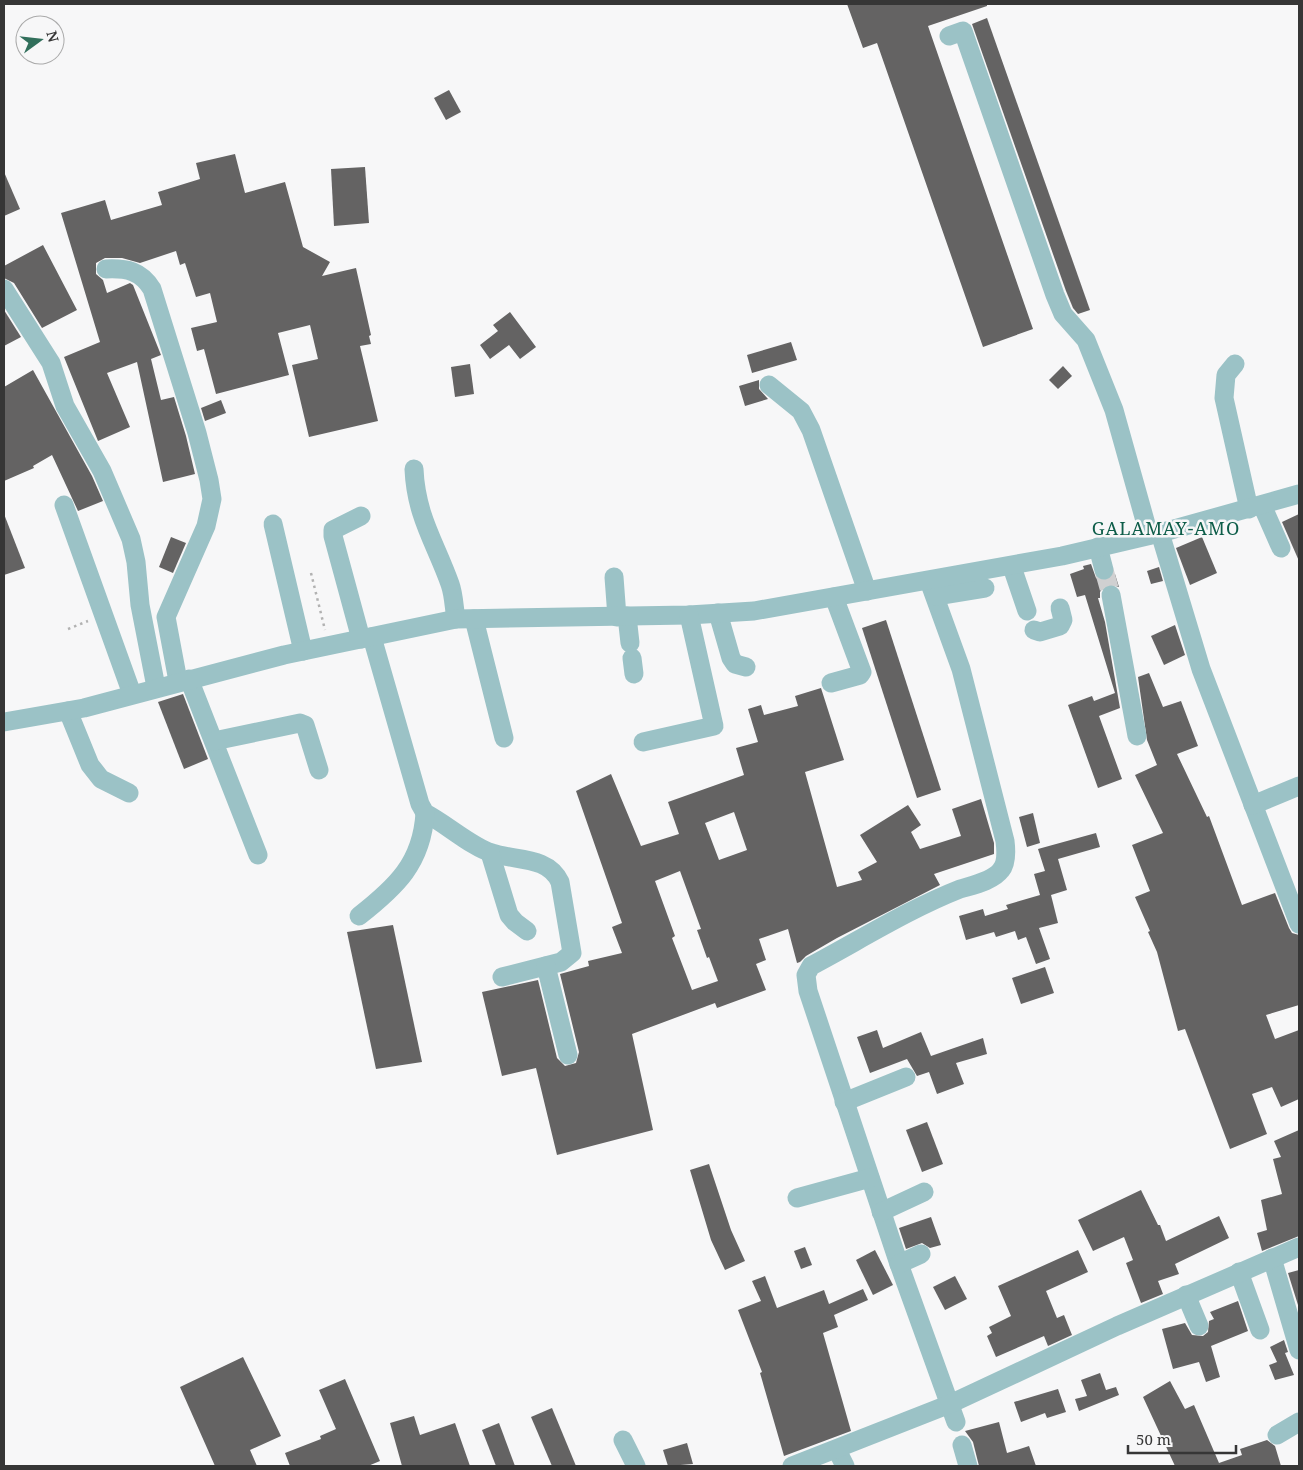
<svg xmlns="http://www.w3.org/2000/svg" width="1303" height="1470" font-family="'Noto Serif',serif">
<rect width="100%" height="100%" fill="#f7f7f8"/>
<g fill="#646363" fill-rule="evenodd">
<polygon points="847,4 987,4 987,6 928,26 1033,329 983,347 877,43 863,48"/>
<polygon points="987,18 1090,310 1078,314 1073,308 1066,291 972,24"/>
<polygon points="449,90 461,112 446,120 434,98"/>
<polygon points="235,154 245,193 285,182 303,247 330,262 322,276 356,268 371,335 369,336 371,344 360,346 378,421 309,437 292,365 318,359 310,325 278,333 289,375 216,394 204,349 197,351 191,328 217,322 210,293 196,297 185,263 180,265 176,251 140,263 122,258 105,258 96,263 96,274 103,280 107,293 130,283 133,285 161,355 151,359 161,400 174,397 186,436 195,474 163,482 137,362 107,373 130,427 98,441 64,357 100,342 61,213 105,200 111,220 162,205 158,192 200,179 196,163"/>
<polygon points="365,167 369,223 334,226 331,169"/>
<polygon points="4,172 20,209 4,216"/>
<polygon points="43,245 77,310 42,328 14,283 4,278 4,266"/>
<polygon points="4,310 21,337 4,346"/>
<polygon points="510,312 536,347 520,359 509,345 490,359 480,345 498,331 493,325"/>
<polygon points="791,342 797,360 752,373 747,355"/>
<polygon points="470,364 474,394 455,397 451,367"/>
<polygon points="1063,366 1072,376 1058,389 1049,380"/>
<polygon points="33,370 92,476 103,501 78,511 52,455 33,466 34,468 4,481 4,387"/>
<polygon points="759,380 759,389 768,399 745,406 739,386"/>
<polygon points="221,400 226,413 205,421 201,408"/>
<polygon points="4,514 25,568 4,575"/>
<polygon points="1299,514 1299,561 1282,522"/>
<polygon points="171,537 186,543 173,573 159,567"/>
<polygon points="1202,537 1217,573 1190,585 1176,548"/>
<polygon points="1091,564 1096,578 1101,581 1107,581 1115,574 1119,587 1109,584 1104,586 1100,592 1100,598 1098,598 1105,622 1120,708 1099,716 1122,779 1098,788 1068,705 1092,696 1094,701 1115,693 1085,595 1077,597 1070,574 1084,569 1083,566"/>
<polygon points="1159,567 1163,581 1151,584 1147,571"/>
<polygon points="886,620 941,790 917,798 862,628"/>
<polygon points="1175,625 1185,655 1164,665 1151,636"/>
<polygon points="1149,673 1163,707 1181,701 1198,746 1177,754 1207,817 1209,816 1242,905 1275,893 1289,928 1292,933 1299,935 1299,1005 1266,1015 1275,1039 1299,1030 1299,1099 1281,1107 1272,1087 1252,1094 1267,1134 1230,1149 1185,1029 1178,1031 1157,952 1148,932 1150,931 1135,897 1150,891 1132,845 1163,833 1135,775 1157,765 1147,740 1138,677"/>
<path d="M 821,688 L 844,760 L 805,772 L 837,887 L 862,880 L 858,872 L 877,862 L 860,835 L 908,805 L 921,825 L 911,832 L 920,849 L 961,836 L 952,809 L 981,799 L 994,843 L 994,854 L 934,874 L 940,885 L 837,938 L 806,956 L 800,962 L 797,963 L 788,929 L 759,939 L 766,960 L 756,964 L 766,990 L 717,1008 L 715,1003 L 632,1034 L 653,1130 L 557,1155 L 536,1068 L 502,1076 L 482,992 L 538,980 L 557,1058 L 565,1066 L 576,1063 L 579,1052 L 560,974 L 589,966 L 588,961 L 622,953 L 612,927 L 622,923 L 576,791 L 611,774 L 641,846 L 679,834 L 668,802 L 744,775 L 736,748 L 758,742 L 748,709 L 761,705 L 764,715 L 798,706 L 795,696 ZM 734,812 L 747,850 L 719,860 L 705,823 ZM 680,871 L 701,929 L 697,930 L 707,958 L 709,957 L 718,981 L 692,990 L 672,938 L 675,936 L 655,881 Z"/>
<polygon points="183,694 208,759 184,769 158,702"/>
<polygon points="1033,813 1040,843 1027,847 1019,817"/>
<polygon points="1096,833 1100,847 1058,859 1067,890 1051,895 1058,923 1039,928 1050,959 1036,964 1026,937 1018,940 1015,931 996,937 994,932 966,940 959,916 983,909 985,916 1008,909 1006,905 1040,895 1034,874 1045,871 1038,849"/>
<polygon points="393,925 422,1062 376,1069 347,932"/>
<polygon points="1045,967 1054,993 1021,1004 1012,978"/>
<polygon points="877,1030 883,1048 921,1032 931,1056 983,1038 987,1054 956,1063 964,1084 937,1094 929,1072 917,1076 907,1059 870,1073 857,1037"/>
<polygon points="927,1122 943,1164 922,1172 906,1130"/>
<polygon points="1299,1130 1299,1236 1262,1251 1257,1233 1267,1230 1261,1200 1282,1194 1273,1159 1281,1157 1274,1141"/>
<polygon points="709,1164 731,1230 745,1261 725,1270 711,1240 690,1170"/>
<polygon points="1141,1190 1158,1225 1160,1225 1166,1241 1219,1216 1229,1238 1175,1264 1179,1274 1158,1281 1163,1294 1141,1303 1126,1263 1133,1260 1124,1237 1093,1251 1078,1220"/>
<polygon points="931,1217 941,1245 930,1248 922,1243 906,1249 899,1228"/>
<polygon points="805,1247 812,1265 801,1269 794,1251"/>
<polygon points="875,1250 893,1285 873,1295 856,1260"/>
<polygon points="1078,1250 1088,1272 1046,1291 1057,1318 1064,1315 1072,1335 1048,1346 1044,1336 996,1357 987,1336 992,1333 989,1327 1011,1316 998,1286"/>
<polygon points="1299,1270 1299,1305 1298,1305 1288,1273"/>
<polygon points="765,1276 777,1308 824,1290 829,1304 863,1289 868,1300 834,1315 838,1327 823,1333 851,1431 784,1456 760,1373 762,1372 738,1310 761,1301 752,1281"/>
<polygon points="955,1276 967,1299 945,1310 933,1287"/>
<polygon points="1238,1301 1248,1331 1211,1346 1220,1377 1206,1382 1199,1362 1173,1369 1162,1329 1185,1323 1192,1335 1203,1336 1208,1332 1209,1321 1214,1319 1210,1312"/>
<polygon points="1284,1340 1288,1352 1285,1353 1294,1375 1275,1380 1269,1365 1277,1362 1270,1347"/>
<polygon points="243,1357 281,1436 250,1450 257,1466 215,1466 180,1387"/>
<polygon points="1100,1373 1106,1390 1116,1387 1119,1395 1079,1411 1075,1399 1087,1396 1081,1380"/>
<polygon points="345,1379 380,1461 368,1466 290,1466 285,1453 321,1439 320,1436 336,1429 319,1390"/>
<polygon points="1170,1381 1185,1409 1194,1405 1219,1463 1242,1455 1240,1449 1267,1440 1275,1446 1281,1466 1175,1466 1143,1397"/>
<polygon points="1058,1389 1066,1412 1047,1418 1045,1413 1021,1422 1014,1402"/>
<polygon points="552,1408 576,1466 552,1466 531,1417"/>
<polygon points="414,1416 420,1435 455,1423 470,1466 402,1466 390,1423"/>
<polygon points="999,1422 1007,1453 1029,1446 1036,1466 979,1466 973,1442 965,1431"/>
<polygon points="499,1423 515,1466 496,1466 482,1430"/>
<polygon points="687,1443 693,1464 668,1466 663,1450"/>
</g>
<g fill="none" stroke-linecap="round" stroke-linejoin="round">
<polyline stroke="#d0d0d1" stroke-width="19" stroke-dasharray="19 9" stroke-linecap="butt" points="1104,570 1111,595"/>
<g stroke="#b2b2b2" stroke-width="2.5" stroke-dasharray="2.5 4" stroke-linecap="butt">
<polyline points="311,573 325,630"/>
<polyline points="68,629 88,621"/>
</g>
<g stroke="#9bc2c6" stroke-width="19">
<polyline points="949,36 963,31 1055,295 1063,314 1086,340 1114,410 1149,535"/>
<path d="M 106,269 C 127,268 141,271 152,289 L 197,433 L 209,480 L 212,499 L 206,526 L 166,617 L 178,681"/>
<polyline points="4,289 51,363 65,406 102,471 131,539 136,562 140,605 156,687"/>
<polyline points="1235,364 1226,375 1224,398 1249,509"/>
<polyline points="769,385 801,411 811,430 867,591"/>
<path d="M 414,469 C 416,516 435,542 450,584 C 454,595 454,608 456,619"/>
<polyline points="64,505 132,694"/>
<polyline points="1262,505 1281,548"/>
<polyline points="361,516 333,530 333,536 361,639"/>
<polyline points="273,524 303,651"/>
<polyline points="1160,533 1201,669 1299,924"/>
<polyline points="1098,547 1104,570"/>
<polyline points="1012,567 1027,611"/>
<polyline points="614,577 617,617"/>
<path d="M 929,581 L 961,669 L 1005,841 C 1006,849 1007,863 1001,870 C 993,881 973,885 960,889 C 909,909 860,940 811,966 L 806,975 L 808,991 L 899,1264 L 956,1422"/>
<polyline points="1111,595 1137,736"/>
<polyline points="936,596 985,588"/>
<polyline points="718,613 731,658 735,664 746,667"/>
<polyline points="627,616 630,643"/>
<polyline points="474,619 504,738"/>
<polyline points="1034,630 1040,632 1060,626 1063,620 1060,608"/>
<path d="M 372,637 L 420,804 L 425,813 C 445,823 473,848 492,853 C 516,861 548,856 560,882 L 572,953 L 561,962 L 502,977"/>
<polyline points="632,658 634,674"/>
<polyline points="189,679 258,855"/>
<polyline points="831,683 860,675 862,672 834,597"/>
<polyline points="68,711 90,765 101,779 129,793"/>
<polyline points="4,722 84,708 284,655 456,619 689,615 754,611 1062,556 1160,533 1299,494"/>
<polyline points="214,741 300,723 305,725 319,770"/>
<polyline points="643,742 714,726 689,615"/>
<polyline points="1253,805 1299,786"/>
<polyline points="490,853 509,915 515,922 527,931"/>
<path d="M 359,916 C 396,887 422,863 425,813"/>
<polyline points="546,966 568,1055"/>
<polyline points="844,1102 906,1077"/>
<polyline points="797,1198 870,1178"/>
<polyline points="881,1212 924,1192"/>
<polyline points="1272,1258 1299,1350"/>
<polyline points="899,1264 921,1254"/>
<polyline points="1239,1272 1260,1330"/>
<polyline points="1186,1295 1199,1326"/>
<polyline points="1277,1435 1299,1422"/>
<polyline points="623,1440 636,1466"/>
<polyline points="962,1445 968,1466"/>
<polyline points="837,1450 845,1466"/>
<polyline points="792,1466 950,1404 1117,1326 1299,1247"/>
</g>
</g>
<g text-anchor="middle" stroke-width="5" stroke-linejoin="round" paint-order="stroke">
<g font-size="18" letter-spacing="1" fill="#0d5d49" stroke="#f7f7f8">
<text x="1166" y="535">GALAMAY-AMO</text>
</g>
</g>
<rect width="1303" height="1470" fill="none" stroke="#363636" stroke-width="10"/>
<g transform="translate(40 40) rotate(75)"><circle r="24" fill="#f7f7f8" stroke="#aaaaaa"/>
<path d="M0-4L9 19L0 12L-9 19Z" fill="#316f5b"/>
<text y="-8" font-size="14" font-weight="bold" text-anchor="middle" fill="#363636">N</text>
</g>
<path d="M1128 1445v8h108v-8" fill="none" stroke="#363636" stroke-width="2.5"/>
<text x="1136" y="1445" font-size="15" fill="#363636" stroke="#f7f7f8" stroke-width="4" paint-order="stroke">50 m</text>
</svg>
